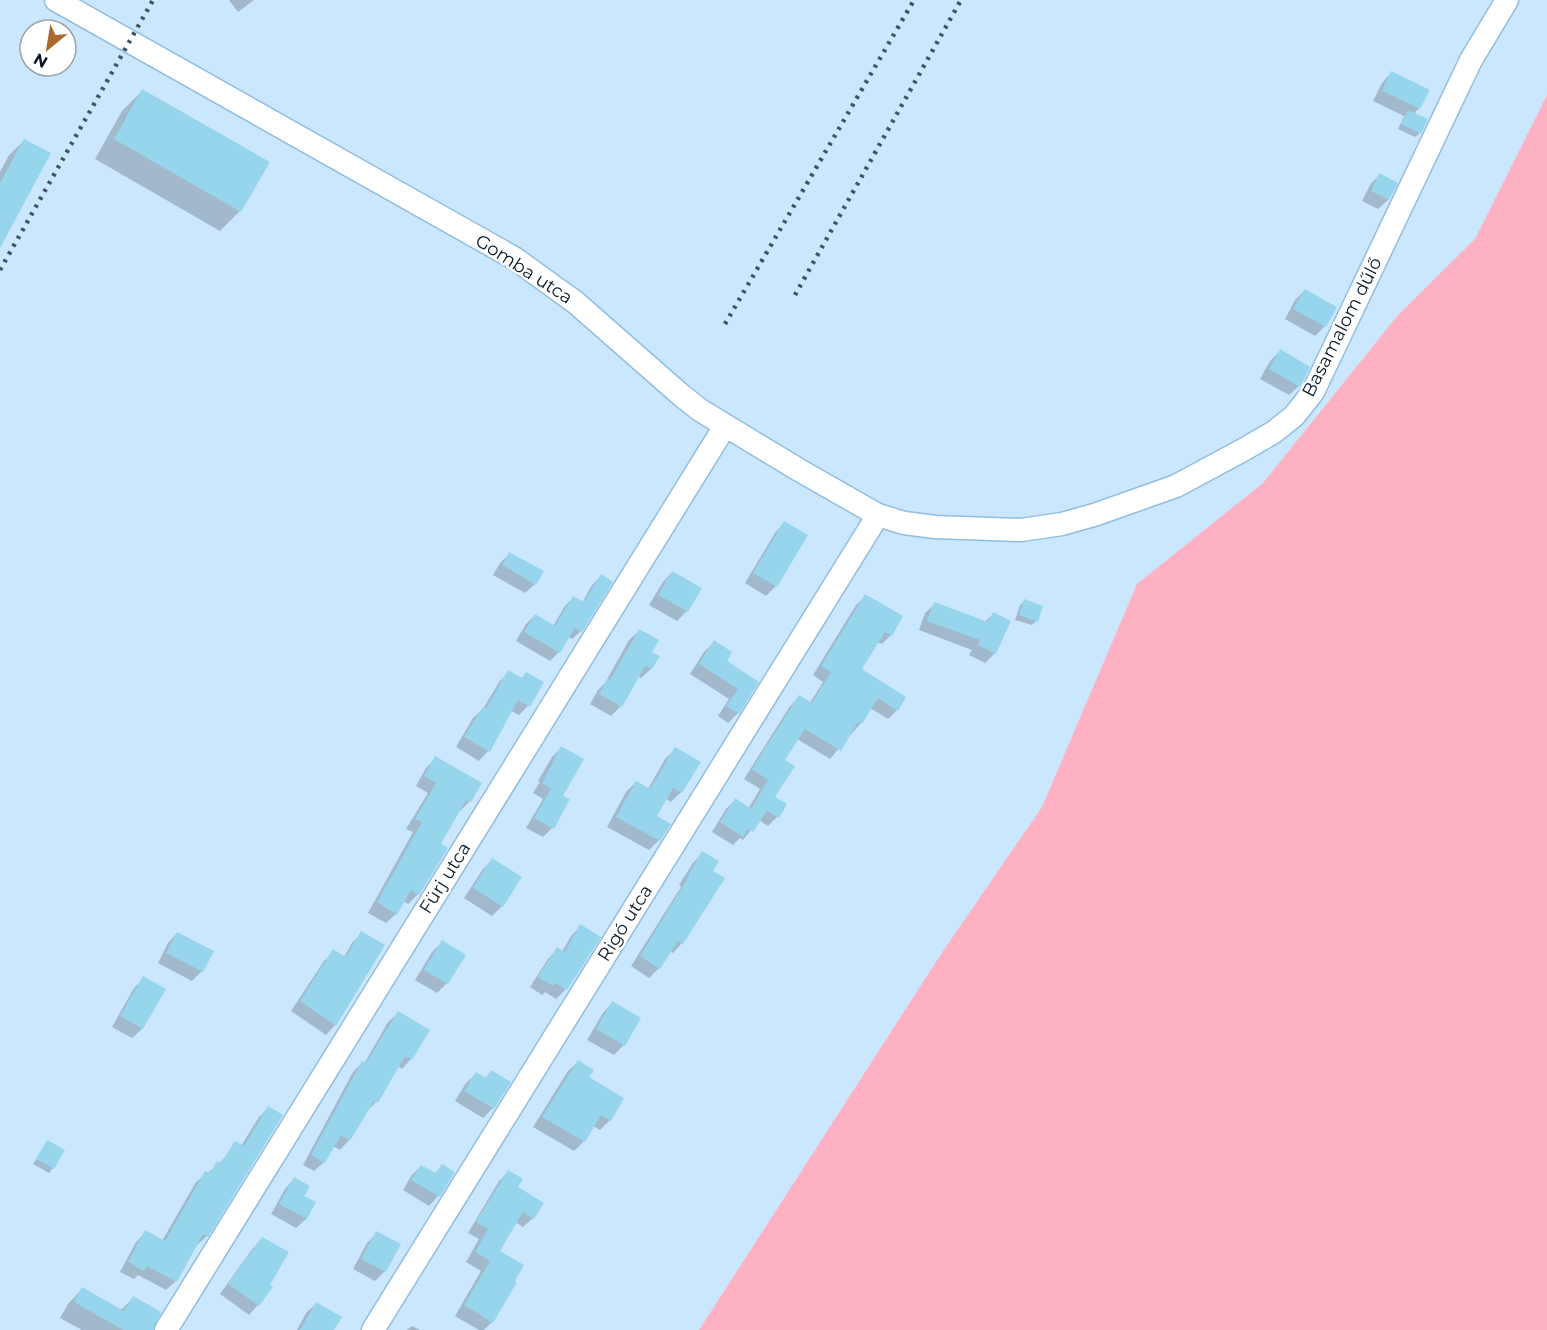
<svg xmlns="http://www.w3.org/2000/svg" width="1547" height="1330" font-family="Montserrat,sans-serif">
<rect width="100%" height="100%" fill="#cbe7fe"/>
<polygon fill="#ffb1c4" points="1547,95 1547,1330 699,1330 943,951 1042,807 1137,584 1263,483 1398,315 1475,239"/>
<g fill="#0003">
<polygon points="229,0 254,0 238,12"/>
<polygon points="1391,73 1419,108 1414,114 1420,133 1415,137 1398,129 1404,116 1373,101 1382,83"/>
<polygon points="142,91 240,211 220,231 95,159 122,111"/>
<polygon points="24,141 0,237 0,172 9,155"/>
<polygon points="1379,175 1396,183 1388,200 1378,209 1362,201 1370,185"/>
<polygon points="1305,290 1325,326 1315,336 1285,319 1295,300"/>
<polygon points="1280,351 1299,386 1289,395 1260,379 1270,361"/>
<polygon points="784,523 776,586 766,596 745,583 775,533"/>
<polygon points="509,554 535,584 525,593 493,575 500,563"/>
<polygon points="672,572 700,589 687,611 677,621 649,605 663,582"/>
<polygon points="601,576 581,631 572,639 568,637 559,652 550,661 516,641 526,624 535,615 553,626 565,606 573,598 582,603 592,585"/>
<polygon points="865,596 891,635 882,644 877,642 859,670 897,710 888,719 870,708 861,723 830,759 797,739 783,760 773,798 777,817 768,826 759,820 743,840 740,838 733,845 712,832 726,809 735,800 748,809 760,789 744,779 790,706 799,697 810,703 823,682 813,675 856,605"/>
<polygon points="1025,601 1036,621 1032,625 1015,620 1020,605"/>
<polygon points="935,604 985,622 993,614 995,653 985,663 969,655 972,650 919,630 925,613"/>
<polygon points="639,631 650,652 658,657 651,669 641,678 638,676 621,706 611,716 590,704 598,690 605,683 629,640"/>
<polygon points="714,642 725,662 757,682 738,713 728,723 718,716 729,699 690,674 704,652"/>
<polygon points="509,672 528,706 519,715 511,711 488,751 479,761 456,747 473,718 483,709 499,682"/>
<polygon points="561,748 561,796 552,828 543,837 526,828 543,799 533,793 540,782 538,781 552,757"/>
<polygon points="675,749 681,792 671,802 665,798 655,816 659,840 649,850 607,827 626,792 636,782 648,789 665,759"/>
<polygon points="436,758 470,801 460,811 459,810 439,844 418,894 408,904 403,901 396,914 386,923 368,913 413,832 406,829 428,793 416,786 426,768"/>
<polygon points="702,853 711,871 682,943 673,953 670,951 659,968 649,978 631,966 681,887 679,885 693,863"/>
<polygon points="492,860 502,906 492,916 464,898 483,869"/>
<polygon points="581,926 566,989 556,999 545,992 542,995 530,987 548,959 557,949 562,952 571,936"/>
<polygon points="177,933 202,971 192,981 158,963 168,943"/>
<polygon points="362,933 335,1025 326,1035 291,1011 324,961 334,951 344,957 352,943"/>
<polygon points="442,942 464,956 447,983 437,993 415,980 432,952"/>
<polygon points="144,978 164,990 142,1029 132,1038 112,1027 134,988"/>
<polygon points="612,1003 639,1019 624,1045 614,1055 587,1040 603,1013"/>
<polygon points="398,1013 411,1059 402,1069 398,1066 376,1102 367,1111 349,1140 340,1150 333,1146 324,1162 314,1171 303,1165 353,1072 362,1063 364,1064 388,1022"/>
<polygon points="578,1062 587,1078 622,1099 610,1120 600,1130 593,1126 584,1141 574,1151 533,1127 568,1071"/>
<polygon points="491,1072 493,1108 483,1118 455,1101 466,1083 476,1074 484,1079"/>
<polygon points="268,1108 207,1236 197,1245 195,1244 176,1281 166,1290 138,1275 134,1279 120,1272 136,1242 146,1232 162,1241 196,1182 219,1164 236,1143 241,1146 259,1117"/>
<polygon points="48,1142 53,1168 49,1173 33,1164"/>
<polygon points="421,1166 434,1174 442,1166 453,1172 438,1196 429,1206 403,1190 411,1176"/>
<polygon points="508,1172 533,1218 523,1227 515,1222 497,1251 492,1322 484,1330 479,1330 455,1316 481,1271 466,1262 479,1239 468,1233 499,1181"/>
<polygon points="294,1179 302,1196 314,1203 306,1219 296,1228 271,1214 285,1189"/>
<polygon points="377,1233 385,1271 375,1281 353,1269 367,1243"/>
<polygon points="263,1239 258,1305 249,1315 220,1294 253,1248"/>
<polygon points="82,1289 120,1311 133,1298 151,1330 82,1330 60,1318 68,1304"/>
<polygon points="316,1304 332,1330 297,1330 306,1313"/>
<polygon points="412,1326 420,1330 407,1330"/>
</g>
<g fill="#96d5ec">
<polygon points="1391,71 1430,90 1420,109 1382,91"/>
<polygon points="142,89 270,162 241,212 114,139"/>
<polygon points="1408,110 1428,119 1421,134 1401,124"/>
<polygon points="24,139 51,153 0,248 0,183"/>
<polygon points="1379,173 1398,183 1389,200 1371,191"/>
<polygon points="1305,289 1337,307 1326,327 1293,309"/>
<polygon points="1280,349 1310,367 1300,387 1269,369"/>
<polygon points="784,521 808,535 777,587 753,573"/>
<polygon points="509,552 544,571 536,585 502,565"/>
<polygon points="672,571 702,588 688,612 658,595"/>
<polygon points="601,574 613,582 582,632 575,628 560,653 524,632 535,614 555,626 573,596 584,602"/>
<polygon points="865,594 903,616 892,636 885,632 862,669 906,697 898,711 878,698 862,724 858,722 841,751 805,729 785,760 795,766 775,797 787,804 779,818 767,811 753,832 748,829 743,837 720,822 735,798 751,809 768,780 752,769 799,695 812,703 831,672 821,666"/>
<polygon points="1024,599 1043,606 1038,622 1019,615"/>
<polygon points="934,602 988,622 993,612 1011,621 996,654 978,645 980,640 927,621"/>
<polygon points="639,629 659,640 652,652 660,656 652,669 645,666 622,707 599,694 608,678 610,680"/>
<polygon points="714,640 732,652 727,661 759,682 739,714 726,706 738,689 699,664"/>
<polygon points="508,670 522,678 526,672 544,682 530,707 518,700 490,752 464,737 483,707 486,709"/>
<polygon points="561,746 584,759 563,796 570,799 554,829 534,818 551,789 556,792 542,783"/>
<polygon points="675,747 701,762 682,793 673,788 657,816 671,824 660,841 616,817 636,781 650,789"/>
<polygon points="435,756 482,783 471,802 466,800 441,844 448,848 419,895 411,890 397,915 377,902 422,822 415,819 436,783 424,776"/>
<polygon points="702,851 719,861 713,871 725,878 683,944 678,941 660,969 640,956 689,876 688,875"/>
<polygon points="492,858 522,877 503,907 473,888"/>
<polygon points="580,924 601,937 567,990 555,983 553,986 538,977 557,947 565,952"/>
<polygon points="361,931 385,945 336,1026 300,1001 333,949 346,957"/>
<polygon points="177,932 214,951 203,972 166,953"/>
<polygon points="442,940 466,955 448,984 424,970"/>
<polygon points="143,976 166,989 143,1029 120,1016"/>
<polygon points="612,1001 641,1018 625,1046 596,1029"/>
<polygon points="398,1011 430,1030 412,1060 405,1056 378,1103 374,1101 350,1141 341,1135 325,1163 311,1155 362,1061 366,1063"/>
<polygon points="578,1060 594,1070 589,1077 624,1098 611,1121 601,1115 585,1142 542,1117"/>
<polygon points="491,1070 511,1082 494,1109 464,1091 476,1072 486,1078"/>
<polygon points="268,1106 283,1115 208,1237 203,1234 177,1282 147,1266 144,1271 128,1262 145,1230 165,1241 205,1171 210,1173 217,1161 221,1163 235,1141 244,1146"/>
<polygon points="47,1140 65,1150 54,1169 36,1159"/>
<polygon points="442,1164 455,1172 440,1197 411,1180 421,1165 436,1173"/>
<polygon points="508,1170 523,1179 518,1187 544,1203 534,1219 523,1212 500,1251 524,1265 515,1281 517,1282 493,1323 464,1305 490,1261 475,1252 488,1229 476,1222"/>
<polygon points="294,1177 310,1186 304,1196 316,1202 307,1219 279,1204"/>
<polygon points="376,1231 401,1244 386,1272 361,1259"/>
<polygon points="262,1237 289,1252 270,1285 273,1287 259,1306 228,1284"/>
<polygon points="82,1287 124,1311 133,1296 161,1312 153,1330 123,1330 74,1302"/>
<polygon points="316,1302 342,1317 334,1330 300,1330"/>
</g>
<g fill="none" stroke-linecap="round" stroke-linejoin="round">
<defs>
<g id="street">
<polyline points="56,0 514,258 575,302 681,395 700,410 799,470 878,515 904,523 935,527 1021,530 1062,524 1094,515 1176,486 1243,450 1274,432 1294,416 1313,392 1471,60 1507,0"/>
<polyline points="166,1330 725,426"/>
<polyline points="373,1330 878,515"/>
</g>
</defs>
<use href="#street" stroke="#90bde2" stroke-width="25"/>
<use href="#street" stroke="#fff" stroke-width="22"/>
<g stroke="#3f5463" stroke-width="4.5" stroke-dasharray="3 6" stroke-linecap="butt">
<polyline points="0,270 153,0"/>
<polyline points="795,295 961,0"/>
<polyline points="725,324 914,0"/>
</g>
</g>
<g text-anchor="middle" stroke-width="5" stroke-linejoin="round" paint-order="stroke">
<g font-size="18" fill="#081a27" stroke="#fff">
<text transform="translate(524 269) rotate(33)" y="6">Gomba utca</text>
<text transform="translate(1342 327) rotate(-63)" y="6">Basamalom dűlő</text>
<text transform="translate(445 878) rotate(-58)" y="6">Fürj utca</text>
<text transform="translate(625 923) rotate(-58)" y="6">Rigó utca</text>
</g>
</g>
<g transform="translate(48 48) rotate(210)"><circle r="28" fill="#ffffff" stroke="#9ca3a9" stroke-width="1.5"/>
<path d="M0-4.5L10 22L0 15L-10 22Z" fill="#a76b2e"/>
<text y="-9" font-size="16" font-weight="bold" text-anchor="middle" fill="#081a27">N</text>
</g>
</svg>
